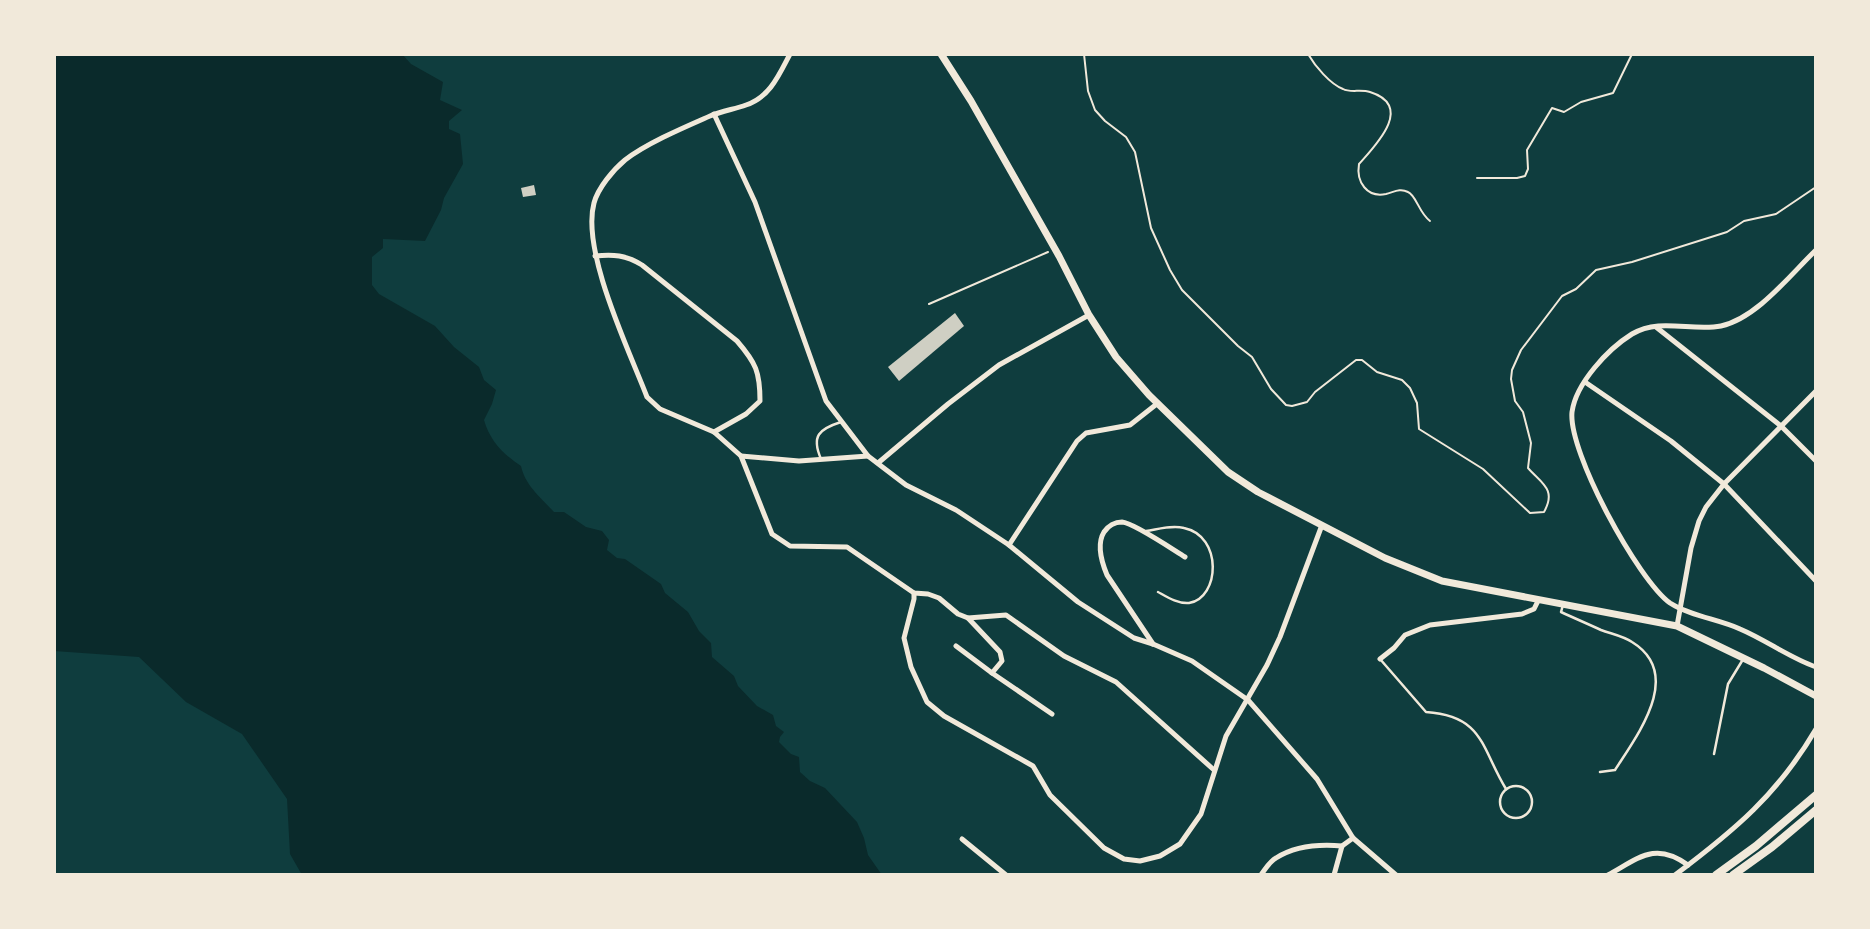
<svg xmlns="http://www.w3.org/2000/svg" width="1870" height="929" font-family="'Space Grotesk',sans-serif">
<rect width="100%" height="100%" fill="#0f3d3e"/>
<path fill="#0a2a2b" d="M 54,54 L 402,54 L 411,64 L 443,82 L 440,100 L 462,110 L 449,121 L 449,129 L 460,134 L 463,164 L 444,198 L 441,210 L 425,241 L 383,239 L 383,248 L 372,257 L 372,285 L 379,294 L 435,326 L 454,347 L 479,367 L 484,380 L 496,390 L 492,404 L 484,420 C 490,441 503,454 521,466 C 525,485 541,498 554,512 L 564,512 L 586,527 L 602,531 L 609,540 L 607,550 L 617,558 L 625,559 L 661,584 L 665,593 L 688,612 L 699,631 L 711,643 L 712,657 L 734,676 L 738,686 L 757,706 L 773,715 L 776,726 L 784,732 L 780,737 L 779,742 L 791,754 L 799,757 L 800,772 L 810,781 L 825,788 L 857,822 L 864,838 L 868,855 L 882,875 L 302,875 L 290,854 L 287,799 L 242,734 L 186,702 L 139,657 L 54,651 Z"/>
<g fill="#cfcfc3">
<polygon points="534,185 536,195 523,197 521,188"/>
<polygon points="955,313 964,326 899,381 888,367"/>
</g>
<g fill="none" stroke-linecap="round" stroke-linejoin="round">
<g stroke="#f1e9da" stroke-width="2">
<path d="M 1084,54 L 1088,91 L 1095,110 L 1105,121 L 1126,137 L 1135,152 L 1151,228 L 1170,270 L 1182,290 L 1238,346 L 1252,357 L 1271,389 L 1286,405 L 1292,406 L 1307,402 L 1315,392 L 1356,360 L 1362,360 L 1377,372 L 1402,380 L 1410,388 L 1417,403 L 1419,429 L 1483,469 L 1530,513 L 1544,512 C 1557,489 1541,483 1528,468 L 1531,443 L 1523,412 L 1515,401 L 1511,379 L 1512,370 L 1521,350 L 1562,296 L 1576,289 L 1596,270 L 1632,262 L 1727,232 L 1744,221 L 1776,214 L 1816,187"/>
<path d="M 1308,54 C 1315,66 1330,84 1343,89 C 1350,93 1361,89 1370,92 C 1415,106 1375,146 1359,164 C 1356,182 1367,198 1386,194 C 1394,192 1400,188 1408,192 C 1416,195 1419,213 1430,221"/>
<polyline points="1477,178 1517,178 1525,176 1528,169 1527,150 1552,108 1564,112 1581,102 1613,93 1632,54"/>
<polyline points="929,304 1048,252"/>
</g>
<g stroke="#f1e9da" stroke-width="2.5">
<path d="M 821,459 C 811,436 819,429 841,422"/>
<path d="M 1146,531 C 1159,529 1172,525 1184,528 C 1223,536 1220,598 1189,603 C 1178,604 1167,597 1158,592"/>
<path d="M 1563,605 L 1561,612 C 1574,618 1588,624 1601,630 C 1612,634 1623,636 1632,642 C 1684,674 1638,734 1615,770 L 1600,772"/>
<path d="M 1380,659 L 1426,712 C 1484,716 1481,748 1506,789"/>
<polyline points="1714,754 1728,684 1742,661"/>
<circle cx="1516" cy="802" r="16"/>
</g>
<g stroke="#f1e9da" stroke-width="5">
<path d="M 790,54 C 779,75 770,97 746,105 C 735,109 722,111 710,116 C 685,127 647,143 625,160 C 613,170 598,188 594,203 C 581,251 629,350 647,397 L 660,409 L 714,432 L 741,456 L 772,534 L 790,546 L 847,547 L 914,593 L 928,594 L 939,598 L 958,614 L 968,618 L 1000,652 L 1002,661 L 992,673 L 956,646"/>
<polyline points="714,114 755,202 826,401 868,456 906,485 956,510 1009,545 1078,602 1134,638 1153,644 1192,661 1248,700 1317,779 1353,838 1396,875"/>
<path d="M 1816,250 C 1790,275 1757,318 1721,326 C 1692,332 1660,317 1632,334 C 1608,349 1576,383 1572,412 C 1568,452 1638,580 1670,603 C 1690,616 1718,619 1740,629 C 1766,640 1790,658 1816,667"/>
<path d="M 595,256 C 613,254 626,255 642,265 L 737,341 C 756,363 760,372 760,401 L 746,414 L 714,432"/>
<polyline points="1656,327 1781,426 1816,461"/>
<polyline points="1585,382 1671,441 1724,484 1816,581"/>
<polyline points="741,456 799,461 868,456"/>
<polyline points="878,463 948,404 999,365 1089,315"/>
<polyline points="1009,545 1077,441 1086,433 1130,425 1158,403"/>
<polyline points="914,593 914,599 904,638 911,667 927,702 944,716 1033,766 1050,795 1104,848 1124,859 1140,861 1160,856 1180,844 1201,814 1226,736 1267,665 1280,637 1322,525"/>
<polyline points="968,618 1006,615 1064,656 1116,682 1214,770"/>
<polyline points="1677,626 1691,548 1699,521 1706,507 1724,484 1816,391"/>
<path d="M 1153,644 L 1107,575 C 1102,563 1096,545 1104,532 C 1108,526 1115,522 1122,522 C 1134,523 1172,549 1185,557"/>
<polyline points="1380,659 1394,648 1405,635 1430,625 1522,614 1534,609 1538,601"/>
<polyline points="992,673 1052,714"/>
<polyline points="962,839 1006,875"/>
<path d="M 1261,875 C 1265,869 1270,861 1276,858 C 1295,846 1320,844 1342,846 L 1353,838"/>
<polyline points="1334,875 1342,846"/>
<path d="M 1608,875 C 1639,858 1655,841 1688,865"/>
<path d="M 1675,875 C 1735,830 1778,794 1816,729"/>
</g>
<polyline stroke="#f1e9da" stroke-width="7" points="941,54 971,101 1059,256 1089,315 1116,357 1149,395 1228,472 1258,492 1385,558 1442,581 1677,626 1764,668 1816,696"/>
<g stroke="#f1e9da" stroke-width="8">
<polyline points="1716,875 1756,846 1816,795"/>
<polyline points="1733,875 1772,847 1816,810"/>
</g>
</g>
<rect width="1870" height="929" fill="none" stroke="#f1e9da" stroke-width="112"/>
</svg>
